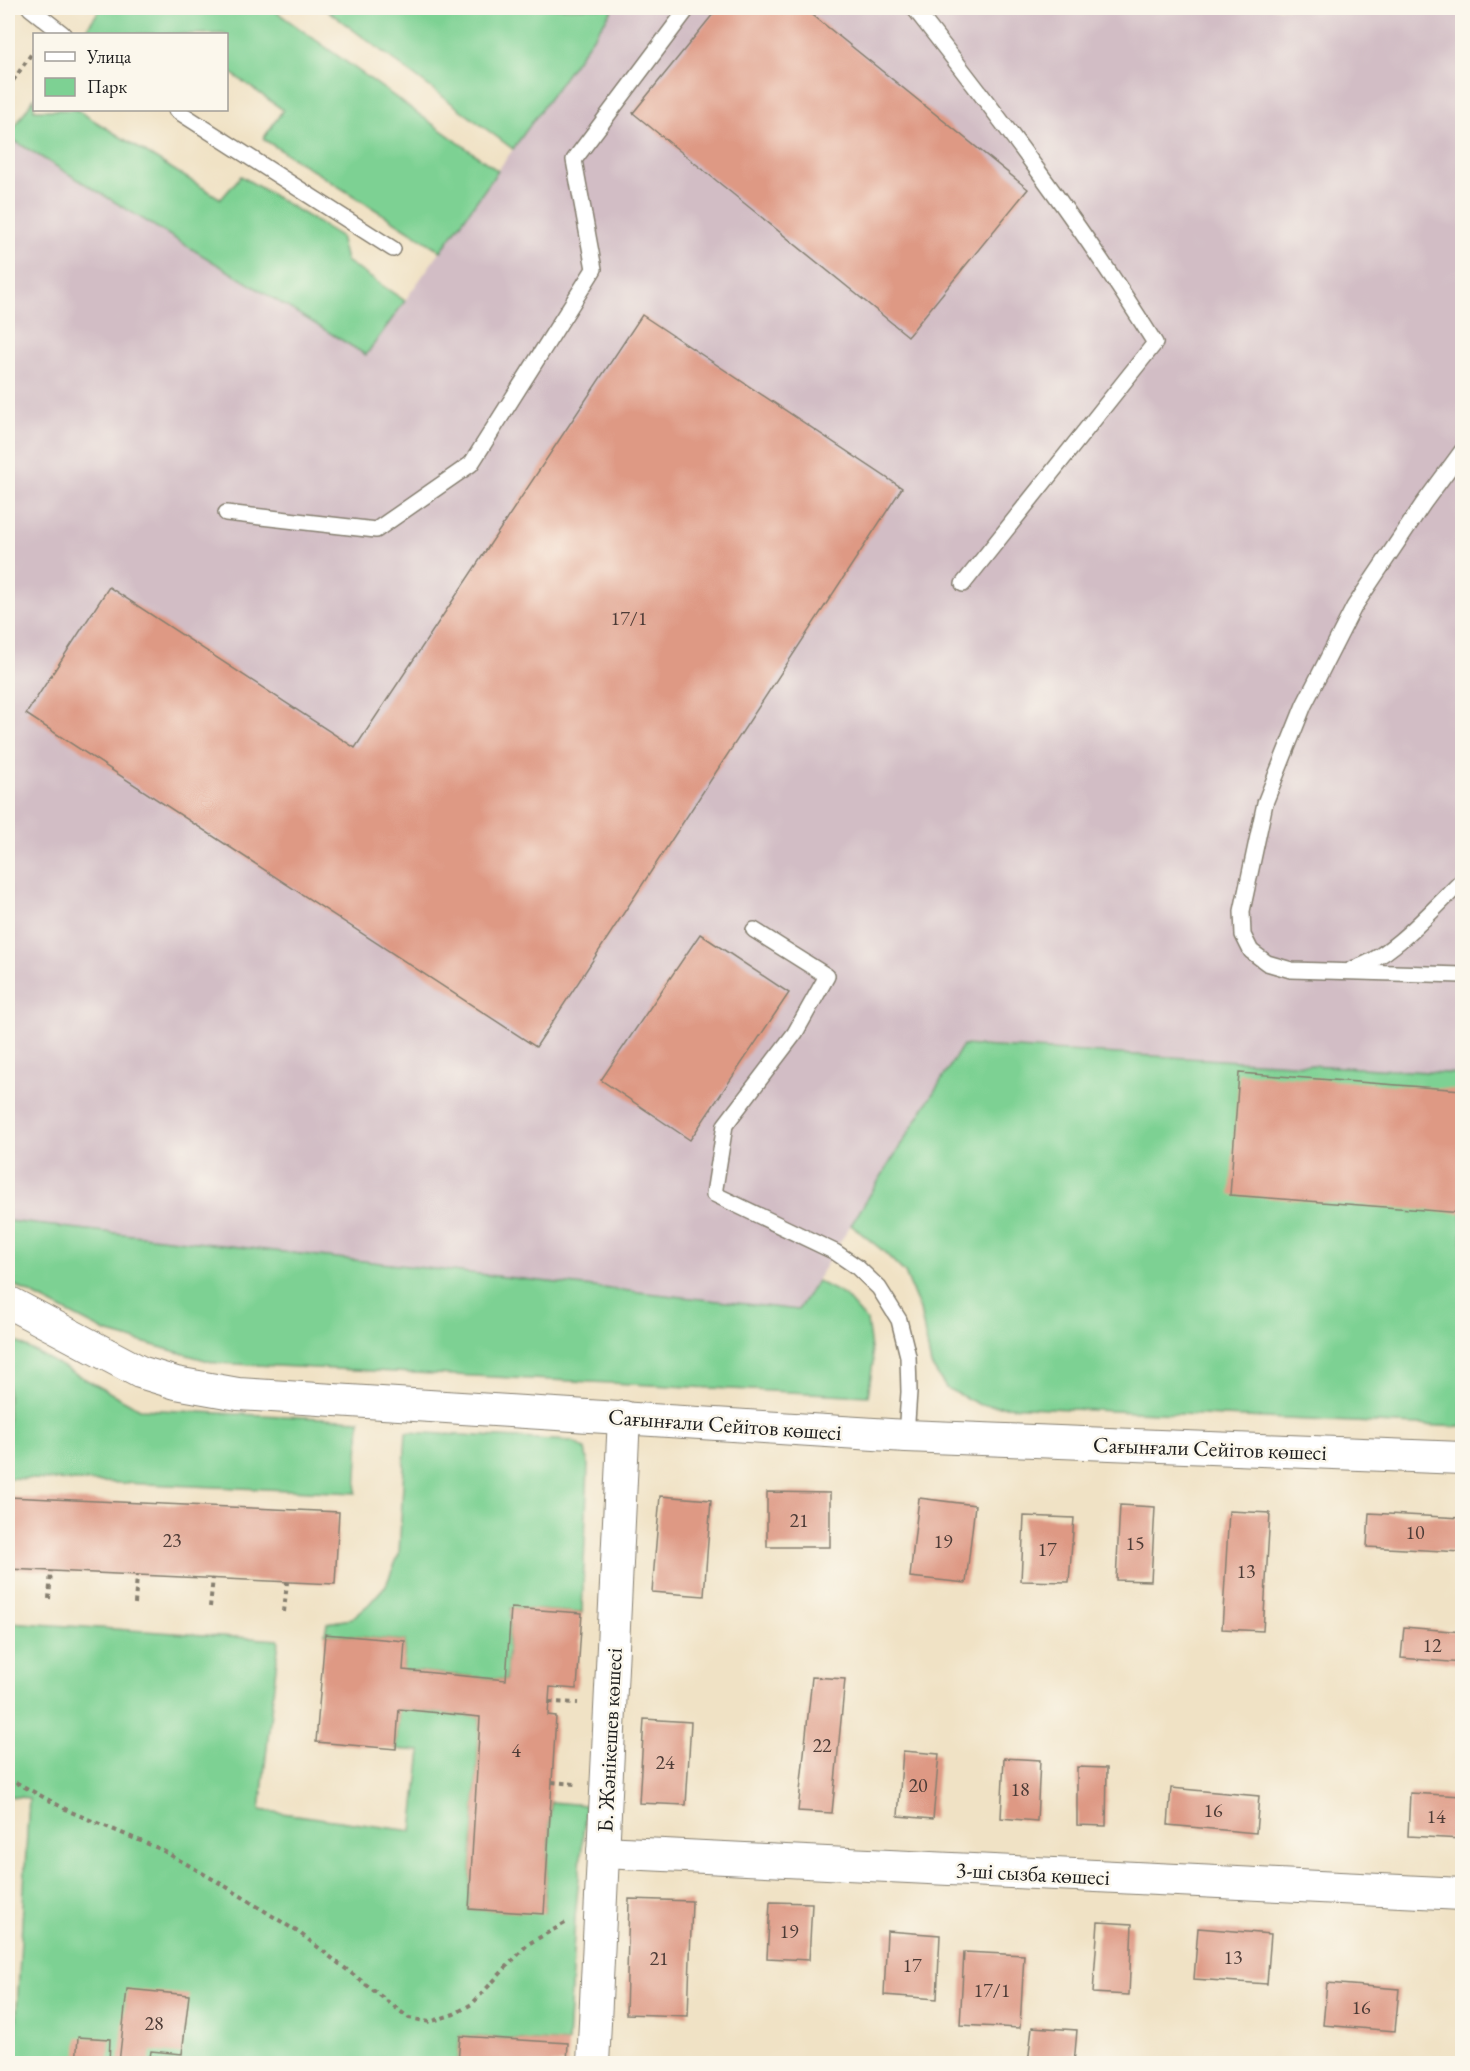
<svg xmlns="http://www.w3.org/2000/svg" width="1470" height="2071" font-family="'EB Garamond',serif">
<rect width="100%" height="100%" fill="#fbf7ec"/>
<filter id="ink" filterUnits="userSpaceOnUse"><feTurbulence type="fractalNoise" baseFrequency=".0167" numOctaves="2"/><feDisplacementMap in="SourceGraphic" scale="12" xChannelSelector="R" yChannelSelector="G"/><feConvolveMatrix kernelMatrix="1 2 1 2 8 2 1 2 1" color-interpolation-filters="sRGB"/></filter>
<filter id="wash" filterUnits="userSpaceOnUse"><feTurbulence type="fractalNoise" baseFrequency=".008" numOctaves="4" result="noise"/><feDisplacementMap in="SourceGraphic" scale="24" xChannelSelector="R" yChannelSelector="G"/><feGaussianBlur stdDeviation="1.35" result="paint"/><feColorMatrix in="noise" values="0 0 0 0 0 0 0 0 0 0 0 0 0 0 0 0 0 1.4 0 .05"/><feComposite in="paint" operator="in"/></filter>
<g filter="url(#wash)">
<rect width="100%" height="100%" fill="#f0e2c5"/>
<polygon fill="#d2bdc5" points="614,8 1462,8 1462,1074 963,1044 798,1310 8,1221 8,138 366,355"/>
<g fill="#7dd193" stroke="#4c7658" stroke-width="1.5">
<polygon points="101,8 271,8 498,171 441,251 263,139 283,110 227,70 226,34 98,34 87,28"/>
<polygon points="324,8 614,8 513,149"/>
<polygon points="34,98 34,110 77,110 221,199 241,176 340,236 346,261 405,301 366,355 8,137"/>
<polygon points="963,1045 1462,1074 1462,1427 980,1405 946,1388 931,1365 920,1310 905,1273 882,1250 851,1225"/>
<polygon points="8,1221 798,1310 817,1281 844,1295 867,1321 873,1362 868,1396 216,1363 106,1332 8,1282"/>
<polygon points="8,1337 140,1409 360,1420 356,1493 8,1478"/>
<polygon points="406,1432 572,1441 585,1449 588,1465 582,1613 511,1608 506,1680 403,1670 405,1641 325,1634 327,1623 351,1619 369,1604 386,1585 399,1554"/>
<polygon points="8,1622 279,1640 260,1810 412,1831 421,1751 396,1749 399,1709 480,1717 469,1909 544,1913 551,1802 586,1805 575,1918 568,2043 460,2036 458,2064 14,2063 29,1798 8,1796"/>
</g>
<g id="blocks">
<g fill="#de9984">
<polygon points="718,8 804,8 1028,189 908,336 633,113"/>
<polygon points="642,315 902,488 536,1047 26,714 109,587 355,748"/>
<polygon points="700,934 789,993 690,1140 601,1080"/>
<polygon points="1239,1073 1462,1090 1462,1213 1230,1195"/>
<polygon points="767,1492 830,1493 830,1547 767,1547"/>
<polygon points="660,1496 711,1500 704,1596 652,1592"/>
<polygon points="8,1497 339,1512 335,1584 8,1569"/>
<polygon points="919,1498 975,1505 966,1583 910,1577"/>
<polygon points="1120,1505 1155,1507 1151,1581 1116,1580"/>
<polygon points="1229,1511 1270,1513 1263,1631 1222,1629"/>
<polygon points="1369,1513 1462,1518 1462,1552 1367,1547"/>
<polygon points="1024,1516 1074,1518 1069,1582 1021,1581"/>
<polygon points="511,1608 582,1613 577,1689 550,1687 548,1715 556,1716 544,1914 469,1909 480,1717 399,1709 396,1749 316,1742 325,1634 405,1641 403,1670 506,1680"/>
<polygon points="1404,1627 1462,1632 1462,1663 1401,1658"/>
<polygon points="812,1677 845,1679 832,1813 798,1811"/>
<polygon points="644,1719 691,1722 686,1805 639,1803"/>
<polygon points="903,1751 939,1754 933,1819 898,1816"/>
<polygon points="1004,1758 1040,1760 1037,1821 1001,1818"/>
<polygon points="1077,1767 1107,1768 1106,1826 1077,1825"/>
<polygon points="1171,1788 1259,1796 1256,1833 1168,1825"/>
<polygon points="1410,1793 1462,1796 1462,1839 1408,1836"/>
<polygon points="629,1899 692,1901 688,2016 626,2014"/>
<polygon points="770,1902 812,1903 809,1960 767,1958"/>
<polygon points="1098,1922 1132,1924 1129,1995 1093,1993"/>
<polygon points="1198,1928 1271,1934 1267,1984 1194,1979"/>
<polygon points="887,1931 940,1935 937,1999 884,1995"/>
<polygon points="964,1952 1024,1955 1020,2028 960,2025"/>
<polygon points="1327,1983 1399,1989 1395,2031 1323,2025"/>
<polygon points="127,1989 189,1995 182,2054 151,2051 149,2064 119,2063"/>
<polygon points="1032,2027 1077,2030 1074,2064 1028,2064"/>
<polygon points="460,2036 568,2043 567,2064 458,2064"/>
<polygon points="78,2037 110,2039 109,2064 76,2064"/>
</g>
</g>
</g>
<g filter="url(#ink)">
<use href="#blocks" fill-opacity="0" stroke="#867f70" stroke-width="1.5"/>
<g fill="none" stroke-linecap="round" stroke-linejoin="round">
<defs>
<g id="service">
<polyline points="30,8 63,34"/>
<path d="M 914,8 C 999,116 1082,226 1155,343 L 963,584"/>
<polyline points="176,110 393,249"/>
<polyline points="1462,451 1423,504 1354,607 1304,705 1265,803 1242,911 1243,935 1251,951 1267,963 1291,970 1462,975"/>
<polyline points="226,513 376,530 471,464 594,269 574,160 688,8"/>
<polyline points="754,930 827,976 795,1033 725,1125 714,1194 835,1252 857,1267 879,1288 899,1320 908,1356 909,1392 906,1436"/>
<path d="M 1352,969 C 1390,959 1433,909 1462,881"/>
</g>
<g id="minor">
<polyline points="8,1302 140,1372 176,1383 238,1394 906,1436 1462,1458"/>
<polyline points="603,1852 1462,1894"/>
<polyline points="593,2064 624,1417"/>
</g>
</defs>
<use href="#service" stroke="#867f70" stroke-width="18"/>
<use href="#minor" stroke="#867f70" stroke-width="34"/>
<g stroke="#867f70" stroke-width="4" stroke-dasharray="4.5 4.5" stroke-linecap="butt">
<polyline points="8,88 34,50"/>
<polyline points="49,1599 51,1571"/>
<polyline points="135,1604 137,1575"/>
<polyline points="210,1607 213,1578"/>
<polyline points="284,1612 287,1582"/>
<polyline points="549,1702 578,1703"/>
<polyline points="8,1778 71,1812 160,1849 225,1886 301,1934 409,2018 430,2022 454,2014 472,2004 528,1944 567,1922"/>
<polyline points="552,1782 575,1784"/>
</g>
<use href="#service" stroke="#fff" stroke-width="15"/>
<use href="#minor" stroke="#fff" stroke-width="32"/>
</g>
</g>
<g text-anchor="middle" stroke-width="5" stroke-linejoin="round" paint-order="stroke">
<g font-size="20" fill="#4c3b36">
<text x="629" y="625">17/1</text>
<text x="799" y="1527">21</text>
<text x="1415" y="1539">10</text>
<text x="172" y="1547">23</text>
<text x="943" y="1548">19</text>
<text x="1135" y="1550">15</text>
<text x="1047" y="1556">17</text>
<text x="1246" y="1578">13</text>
<text x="1432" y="1652">12</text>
<text x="822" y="1752">22</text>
<text x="516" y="1757">4</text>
<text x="665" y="1769">24</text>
<text x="918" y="1792">20</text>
<text x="1020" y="1796">18</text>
<text x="1213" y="1817">16</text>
<text x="1436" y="1823">14</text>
<text x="789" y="1938">19</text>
<text x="1233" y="1964">13</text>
<text x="659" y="1965">21</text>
<text x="912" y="1972">17</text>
<text x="992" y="1997">17/1</text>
<text x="1361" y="2014">16</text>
<text x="154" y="2030">28</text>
</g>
<g font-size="22" fill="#1c1c1c" stroke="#fbf7ec">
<text transform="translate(725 1424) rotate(4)" y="8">Сағынғали Сейітов көшесі</text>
<text transform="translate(1210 1448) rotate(2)" y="8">Сағынғали Сейітов көшесі</text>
<text transform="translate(609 1740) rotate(-87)" y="8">Б. Жәнікешев көшесі</text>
<text transform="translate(1033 1873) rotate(3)" y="8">3-ші сызба көшесі</text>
</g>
</g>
<rect width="1470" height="2071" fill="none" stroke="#fbf7ec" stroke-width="30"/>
<rect x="33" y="33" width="195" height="78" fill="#fbf7ec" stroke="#a29f99" stroke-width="1.5"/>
<rect x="45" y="52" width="30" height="9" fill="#ffffff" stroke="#a29f99" stroke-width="1.5"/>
<text x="87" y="63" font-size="18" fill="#1c1c1c">Улица</text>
<rect x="45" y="78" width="30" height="18" fill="#7dd193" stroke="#a29f99" stroke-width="1.5"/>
<text x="87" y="93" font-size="18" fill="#1c1c1c">Парк</text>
</svg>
